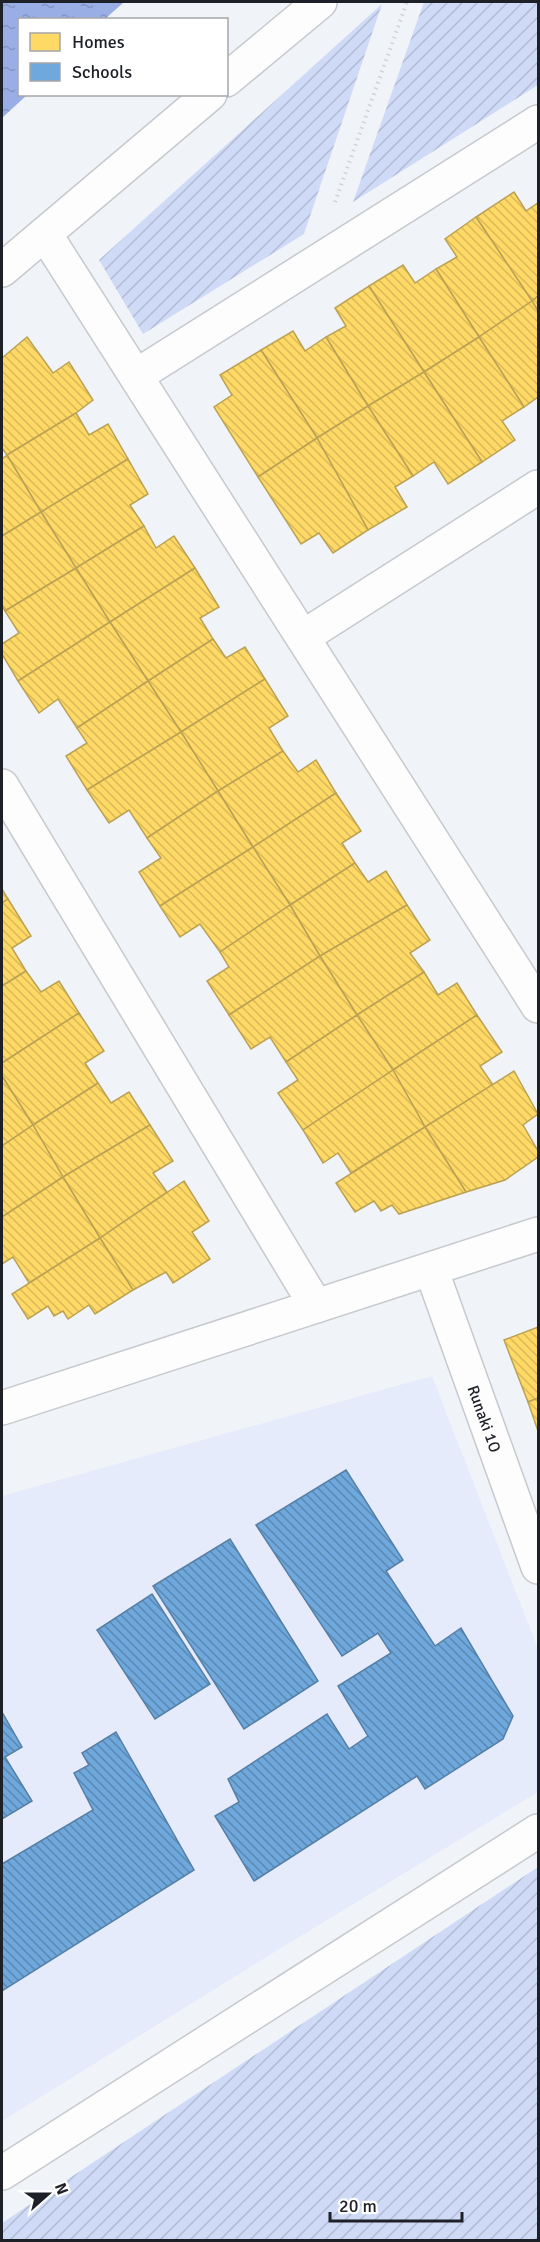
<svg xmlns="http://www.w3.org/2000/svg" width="540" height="2242" font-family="Signika,sans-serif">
<defs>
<pattern id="garden-furrows" width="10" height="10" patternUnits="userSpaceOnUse" patternTransform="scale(1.5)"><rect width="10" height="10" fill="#cfdaf7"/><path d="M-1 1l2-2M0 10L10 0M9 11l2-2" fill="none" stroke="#b1bbd4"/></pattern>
<pattern id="water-ripples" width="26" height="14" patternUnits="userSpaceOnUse" patternTransform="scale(1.5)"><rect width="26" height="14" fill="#9aaee6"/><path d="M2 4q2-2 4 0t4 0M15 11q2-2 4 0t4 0" fill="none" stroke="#8495c5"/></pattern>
<pattern id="homes-back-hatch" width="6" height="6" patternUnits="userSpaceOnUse" patternTransform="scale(1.5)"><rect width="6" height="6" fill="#ffd966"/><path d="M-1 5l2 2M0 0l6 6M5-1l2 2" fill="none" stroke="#daba58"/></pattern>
<pattern id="schools-back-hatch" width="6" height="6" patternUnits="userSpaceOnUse" patternTransform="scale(1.5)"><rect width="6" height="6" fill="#6fa8dc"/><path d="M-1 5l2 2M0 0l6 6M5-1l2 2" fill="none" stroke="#5b88b2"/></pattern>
</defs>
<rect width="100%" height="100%" fill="#f0f3f8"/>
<polygon fill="#e5ebfb" points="432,1376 538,1649 538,1792 276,1951 2,2121 2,1496"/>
<g fill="url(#garden-furrows)">
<polygon points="424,2 538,2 538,85 353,202"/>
<polygon points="382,4 304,234 143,334 99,260"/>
<polygon points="538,1867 538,2240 2,2240 2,2223"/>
</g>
<polygon fill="url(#water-ripples)" points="2,2 124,2 105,19 20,20 20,94 27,95 2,118"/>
<g fill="url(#homes-back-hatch)" stroke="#bba253" stroke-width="1.5">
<polygon points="514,192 526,211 538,203 538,296 532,301 476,217"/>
<polygon points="476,217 532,301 479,337 436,269 457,257 445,239"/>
<polygon points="403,265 415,283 436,269 479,337 424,372 369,286"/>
<polygon points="369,286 424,372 368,406 326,337 346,326 335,308"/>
<polygon points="538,296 538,311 532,301"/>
<polygon points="532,301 538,311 538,397 524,407 479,337"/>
<polygon points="293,331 305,351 326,337 368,406 317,438 261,350"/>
<polygon points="27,337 53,373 69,362 93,400 76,413 7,455 2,448 2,358"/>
<polygon points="479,337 524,407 502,421 515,440 482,462 424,372"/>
<polygon points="261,350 317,438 258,477 214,407 232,395 220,375"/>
<polygon points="424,372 482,462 448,484 434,462 413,476 368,406"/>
<polygon points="368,406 413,476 395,487 407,507 368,530 317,438"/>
<polygon points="76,413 89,435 108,424 128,459 41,512 7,455"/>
<polygon points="317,438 368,530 333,553 319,533 301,544 258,477"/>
<polygon points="7,455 41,512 2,536 2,459"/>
<polygon points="128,459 148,494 130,505 144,526 76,568 41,512"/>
<polygon points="41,512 76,568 5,611 2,605 2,536"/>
<polygon points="144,526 156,548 174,536 195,568 110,622 76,568"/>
<polygon points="76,568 110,622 18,681 2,654 2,644 19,633 5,611"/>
<polygon points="195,568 219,607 200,618 213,639 148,681 110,622"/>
<polygon points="110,622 148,681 77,728 58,699 39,713 18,681"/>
<polygon points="213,639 226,658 245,647 265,679 181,732 148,681"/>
<polygon points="265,679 288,716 269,728 283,751 218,791 181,732"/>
<polygon points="148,681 181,732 87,790 66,756 87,743 77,728"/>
<polygon points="181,732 218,791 147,838 129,810 109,823 87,790"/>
<polygon points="283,751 298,772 316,760 336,793 253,847 218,791"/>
<polygon points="218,791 253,847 160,906 139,872 161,858 147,838"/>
<polygon points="336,793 361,831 342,843 355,863 290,905 253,847"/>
<polygon points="253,847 290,905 220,952 200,924 180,937 160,906"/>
<polygon points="355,863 368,882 386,871 407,905 320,956 290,905"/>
<polygon points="2,889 8,899 2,903"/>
<polygon points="8,899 31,936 12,948 26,971 2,986 2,903"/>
<polygon points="290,905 320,956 229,1015 207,981 229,967 220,952"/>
<polygon points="407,905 430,940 410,953 424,972 357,1015 320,956"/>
<polygon points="320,956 357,1015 286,1062 270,1037 251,1049 229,1015"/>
<polygon points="26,971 41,992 59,981 79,1013 2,1063 2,986"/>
<polygon points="424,972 438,995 457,983 477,1015 393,1070 357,1015"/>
<polygon points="79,1013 104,1051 85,1063 98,1083 33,1125 2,1076 2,1063"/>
<polygon points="357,1015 393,1070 303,1130 278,1093 298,1080 286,1062"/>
<polygon points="477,1015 502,1052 480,1066 493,1085 425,1127 393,1070"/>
<polygon points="393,1070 425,1127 351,1173 338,1153 323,1163 303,1130"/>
<polygon points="514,1071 538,1114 523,1125 538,1151 538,1157 505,1180 466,1192 425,1127"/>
<polygon points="2,1076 33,1125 2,1146"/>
<polygon points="98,1083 111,1103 129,1092 150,1125 63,1177 33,1125"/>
<polygon points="33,1125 63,1177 2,1217 2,1146"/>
<polygon points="150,1125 173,1161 153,1173 167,1192 100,1238 63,1177"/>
<polygon points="425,1127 466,1192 399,1214 392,1205 381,1211 374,1201 355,1212 336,1183"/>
<polygon points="63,1177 100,1238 29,1283 13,1257 2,1264 2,1217"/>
<polygon points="184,1181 209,1221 192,1232 210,1259 173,1283 166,1272 133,1290 100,1238"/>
<polygon points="100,1238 133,1290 95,1314 89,1305 68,1319 63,1311 54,1316 48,1306 28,1319 12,1294"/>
<polygon points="538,1327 538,1398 528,1402 504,1340"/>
<polygon points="538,1398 538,1431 528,1402"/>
</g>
<g fill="url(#schools-back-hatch)" stroke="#567fa5" stroke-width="1.5">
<polygon points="346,1470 403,1560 386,1571 435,1646 461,1628 513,1716 503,1739 425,1789 417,1776 254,1881 215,1816 239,1802 228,1779 327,1714 349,1749 368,1736 338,1686 391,1653 378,1633 342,1656 256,1525"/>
<polygon points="230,1539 318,1681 244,1729 153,1586"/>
<polygon points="152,1594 210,1684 155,1719 97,1630"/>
<polygon points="2,1712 22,1747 5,1757 32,1801 2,1819"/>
<polygon points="116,1732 194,1870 2,1991 2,1864 93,1810 74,1773 89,1765 82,1753"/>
</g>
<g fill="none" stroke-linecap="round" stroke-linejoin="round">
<defs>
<g id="minor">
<polyline points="45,234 538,1006"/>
<polyline points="136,376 538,122"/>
<polyline points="303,637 538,487"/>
<polyline points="2,786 316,1306"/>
<path id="s1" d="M 431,1269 L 538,1567"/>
<polyline points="2,1408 538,1234"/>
<polyline points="2,2173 538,1831"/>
</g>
<g id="tertiary">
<polyline points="226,80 320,2"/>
<polyline points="2,270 210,94"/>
</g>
</defs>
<use href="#minor" stroke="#c6c9ce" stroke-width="36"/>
<use href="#tertiary" stroke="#c6c9ce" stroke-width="36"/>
<polyline stroke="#d2d3d5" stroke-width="4" stroke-dasharray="1.5 4.5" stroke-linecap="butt" points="335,202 407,2"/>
<use href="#minor" stroke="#fdfdfe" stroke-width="33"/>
<use href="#tertiary" stroke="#fdfdfe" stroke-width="33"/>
</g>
<g text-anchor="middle" stroke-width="6" stroke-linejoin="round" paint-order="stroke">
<g font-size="16" fill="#1d2026" stroke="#fff">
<text dy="6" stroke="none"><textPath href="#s1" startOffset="159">Runaki 1O</textPath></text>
</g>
</g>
<rect width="540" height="2242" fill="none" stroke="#1d2026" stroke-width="6"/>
<rect x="18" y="18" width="210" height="78" fill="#ffffff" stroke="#a5a6a8" stroke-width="1.5"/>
<rect x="30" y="33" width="30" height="18" fill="#ffd966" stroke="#a5a6a8" stroke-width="1.5"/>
<text x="72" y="48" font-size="18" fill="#1d2026">Homes</text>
<rect x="30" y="63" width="30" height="18" fill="#6fa8dc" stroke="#a5a6a8" stroke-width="1.5"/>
<text x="72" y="78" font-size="18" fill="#1d2026">Schools</text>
<g transform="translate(48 2194) rotate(69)" stroke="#ffffff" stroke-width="4.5" paint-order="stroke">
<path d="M0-4.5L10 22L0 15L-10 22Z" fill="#1d2026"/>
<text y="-9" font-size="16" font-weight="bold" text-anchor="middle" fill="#1d2026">N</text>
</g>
<path d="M330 2212v9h132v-9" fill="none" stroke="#1d2026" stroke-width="3"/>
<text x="339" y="2212" font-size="18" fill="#1d2026" stroke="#ffffff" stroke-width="4.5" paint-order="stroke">20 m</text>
</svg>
